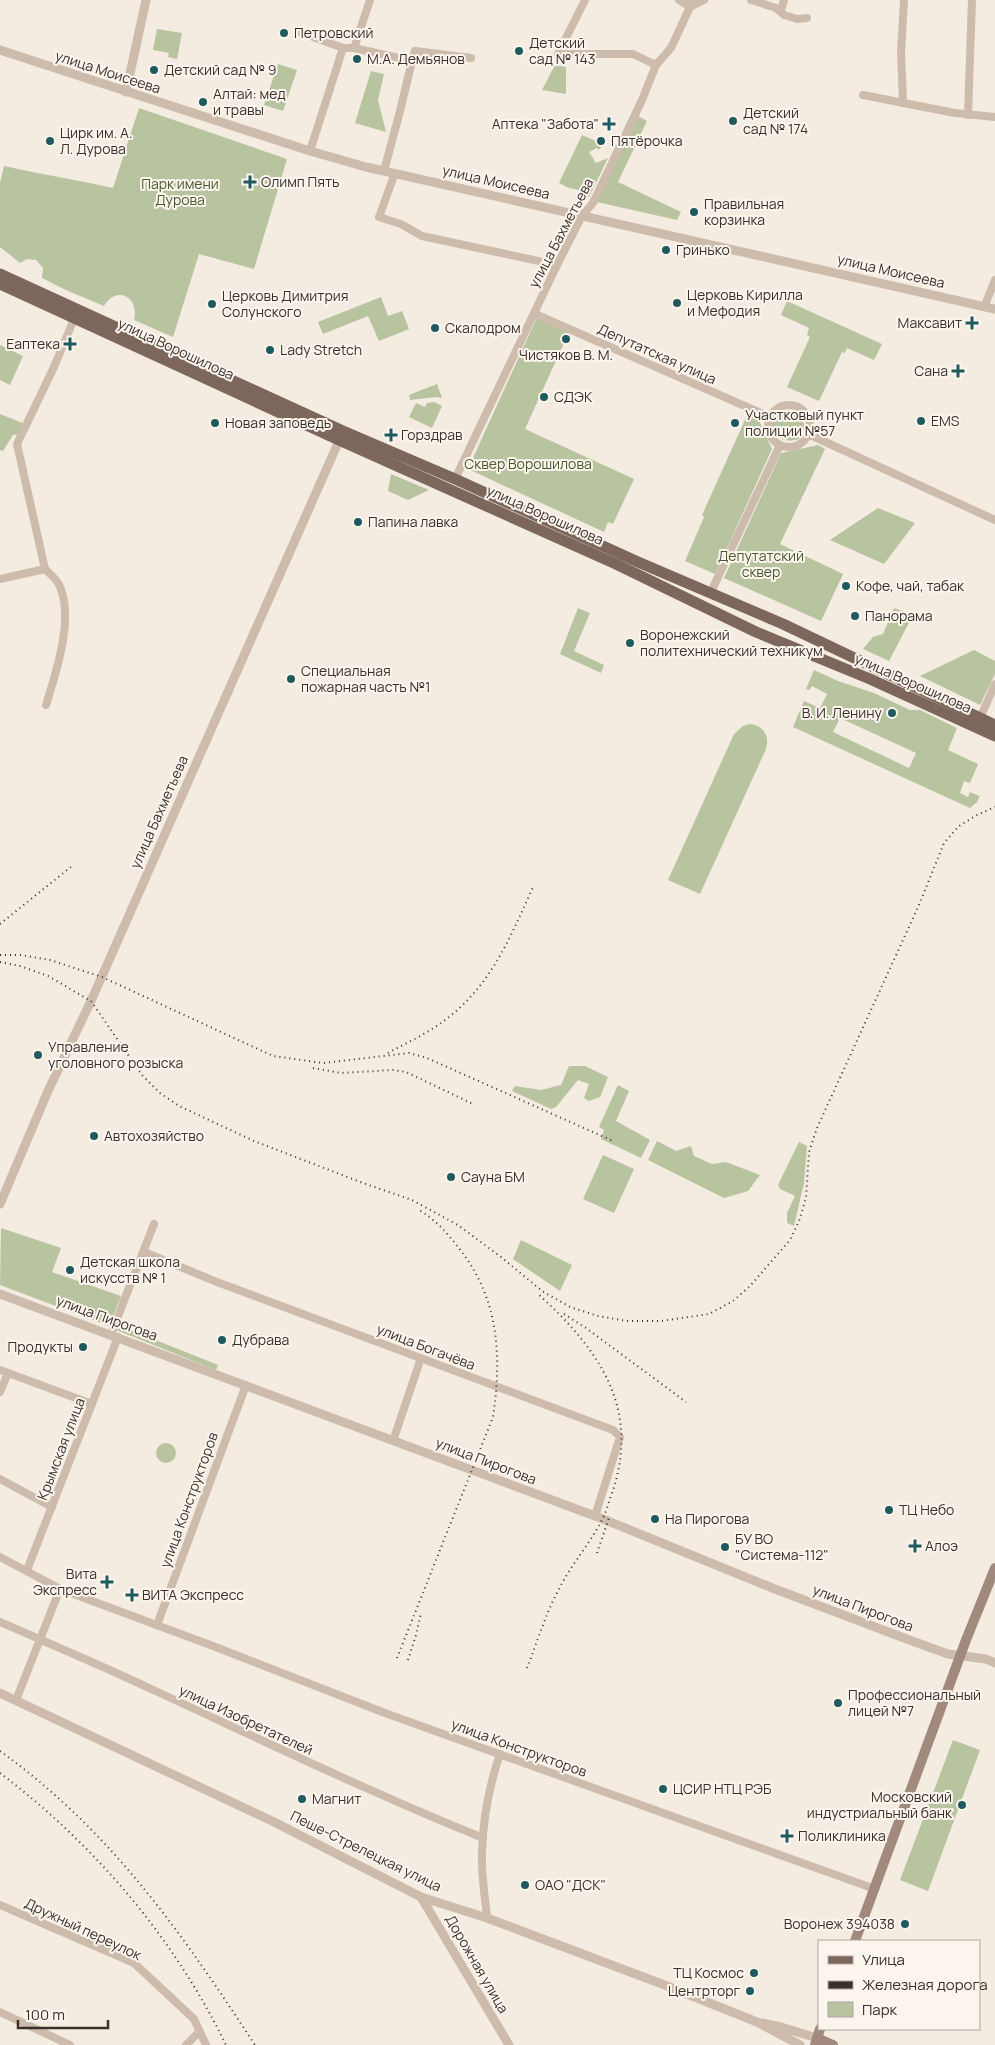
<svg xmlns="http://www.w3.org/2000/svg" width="995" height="2045" font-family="Manrope,sans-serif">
<rect width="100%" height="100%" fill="#f4ebe1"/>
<g fill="#b8c4a0" fill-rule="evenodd">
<polygon points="157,29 182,33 177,59 168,57 169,53 153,50"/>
<polygon points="278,64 297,70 283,111 264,105"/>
<polygon points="555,65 566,67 566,94 542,90"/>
<polygon points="371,71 384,74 378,100 386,132 355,123"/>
<path d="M 139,108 L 287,159 L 254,269 L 199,254 L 173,337 L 134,320 C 140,297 116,285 104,306 L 66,290 L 42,278 L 43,268 L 36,260 L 27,259 L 20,263 L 0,247 L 0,183 L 4,166 C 40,174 77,180 113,188 Z"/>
<polygon points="638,116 647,121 618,182 681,212 677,220 597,202"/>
<polygon points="582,135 603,144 599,150 597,148 589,152 596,163 608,158 589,197 578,194 579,190 569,188 559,183"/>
<polygon points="381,297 388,316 402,311 409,329 379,341 368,316 323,334 318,322"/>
<polygon points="787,301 882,344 874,360 847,348 845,353 842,352 819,401 787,387 810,337 807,335 809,328 781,315"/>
<polygon points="537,317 569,332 525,429 634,479 613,524 608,522 604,532 468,469"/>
<polygon points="0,345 23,356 10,385 0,380"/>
<polygon points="437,384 442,398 436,397 410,400 409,395"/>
<polygon points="434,402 442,406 432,428 409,417 416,403 425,407 427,403"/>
<path d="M 788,410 L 800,415 L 805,426 L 799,439 C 784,443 777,439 770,425 L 776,412 Z"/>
<polygon points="749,411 756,414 772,449 715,574 685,561 704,517 702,515"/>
<polygon points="0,414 25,424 20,434 13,435 3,451 0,450"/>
<polygon points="818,445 825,449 780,544 843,574 821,621 724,578 781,453"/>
<polygon points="391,474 429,490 408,500 388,491"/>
<polygon points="878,508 915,523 884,564 830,540"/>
<polygon points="578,608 590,613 574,651 604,665 601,673 560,654"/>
<polygon points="894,608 913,615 889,661 863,649 873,637 883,634"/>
<polygon points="974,650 995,661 995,674 980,705 920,676"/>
<path d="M 814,670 L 838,681 L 874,693 L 910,710 L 920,710 L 957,728 L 948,750 L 978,764 L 970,783 L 964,781 L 960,793 L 968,797 L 970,792 L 980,796 L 977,802 L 970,808 L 793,727 L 804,701 L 820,708 L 827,694 L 812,686 L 809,690 L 806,689 ZM 840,718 L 916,753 L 909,768 L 833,732 Z"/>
<path d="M 749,724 C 763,725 770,735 766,749 L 700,894 L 668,880 L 734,734 L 743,726 Z"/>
<polygon points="569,1066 585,1066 608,1077 600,1097 589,1101 584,1098 589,1084 578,1080 556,1107 551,1109 512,1091 515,1086 541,1090 561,1085"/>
<polygon points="618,1085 629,1091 616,1121 650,1140 641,1158 601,1139 604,1130 599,1127"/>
<polygon points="657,1141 676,1151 691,1146 694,1156 712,1164 726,1162 760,1175 748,1191 724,1198 648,1160"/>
<polygon points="799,1142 807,1146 804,1183 794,1226 787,1223 787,1213 795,1196 780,1189 778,1185"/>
<polygon points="603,1155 634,1169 614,1213 583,1199"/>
<polygon points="1,1228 61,1248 52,1272 121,1296 109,1326 0,1285"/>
<polygon points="521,1240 572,1265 560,1291 513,1259"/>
<polygon points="118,1325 218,1365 216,1370 116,1330"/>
<circle cx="166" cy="1453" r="10"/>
<polygon points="953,1740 980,1750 928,1891 900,1880"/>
<polygon points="98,1933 111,1939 119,1946 116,1953 94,1943"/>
</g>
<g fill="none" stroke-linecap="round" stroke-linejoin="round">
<g stroke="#cdbbac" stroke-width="8">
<polyline points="585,0 558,54 633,54 656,65"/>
<polyline points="679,0 690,7 704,0"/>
<polyline points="751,0 776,8 784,15 797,19 807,18"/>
<polyline points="781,10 784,0"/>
<polyline points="297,31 343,48"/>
<polyline points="354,48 370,0"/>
<polyline points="863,95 955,113 995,117"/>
<polyline points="903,103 901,52 904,0"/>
<polyline points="968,115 972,0"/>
<polyline points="310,151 343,48 354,48 412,61 415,51 471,58"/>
<polyline points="384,171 400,111 412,61"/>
<polyline points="395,173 379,217 401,224 422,236 557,265"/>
<polyline points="984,307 995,280"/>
<polyline points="535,314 770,417"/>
<circle cx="789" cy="426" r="21"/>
<polyline points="808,434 995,520"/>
<polyline points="455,479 557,265 582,216 593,203 642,100 656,65 671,48 690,7 690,0"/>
<polyline points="45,569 17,444 54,367 74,319"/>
<path d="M 45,569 C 50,574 58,580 60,587 C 74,619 56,673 46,705"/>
<polyline points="0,579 45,569"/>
<polyline points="710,594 780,445"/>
<polyline points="980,718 995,684"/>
<polyline points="144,1252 217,1282 613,1430 620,1437 595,1516"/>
<polyline points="111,1334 154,1224"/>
<polyline points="0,1370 92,1404"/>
<polyline points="0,1392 8,1373"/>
<polyline points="393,1441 421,1358"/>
<polyline points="0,1479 52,1507"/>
<polyline points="0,1557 60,1589 213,1646 385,1713 875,1889"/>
<polyline points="27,1570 118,1337"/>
<path d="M 0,1622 C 50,1644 100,1665 149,1688 C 260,1739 369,1792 483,1838"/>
<polyline points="157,1625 246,1385"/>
<polyline points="16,1700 60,1589"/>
<polyline points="0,1905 134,1963 194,2019 206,2045"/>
<path d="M 487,1918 C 485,1896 481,1874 482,1852 C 483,1819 489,1786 500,1754"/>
<polyline points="0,2012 70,2045"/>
<polyline points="186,2045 199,2032"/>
</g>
<g stroke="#cdbbac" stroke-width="9">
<polyline points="0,50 310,151 366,167 995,309"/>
<polyline points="126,92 146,0"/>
<polyline points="0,1204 48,1091 91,1001 342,434"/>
<polyline points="0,1294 603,1519 775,1589 912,1641 948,1654 986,1659 995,1663"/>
<polyline points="0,1693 272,1821 421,1897 487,1918 662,1984 757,2022 800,2045"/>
<polyline points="421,1897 509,2045"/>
<polyline points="762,2023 781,2027 817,2038"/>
</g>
<g stroke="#a18a7d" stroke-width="10">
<polyline points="855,1941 966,1640 995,1568"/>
<polyline points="817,2038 833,2045"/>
<polyline points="815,2045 820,2029"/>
</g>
<g stroke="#7d675c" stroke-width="11">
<polyline points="0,274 343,431 455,479 638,562 783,624 995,725"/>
<polyline points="0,284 339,440 616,564 756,632 870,679 995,736"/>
</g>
<g stroke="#3b302b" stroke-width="2" stroke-dasharray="1 4" stroke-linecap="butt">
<polyline points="0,924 72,866"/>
<polyline points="0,955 21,955 50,960 102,977 273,1056 323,1063 409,1053 427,1058 613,1141"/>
<polyline points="0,962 20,966 48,976 91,1001 142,1075 160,1093 179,1106 254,1141 363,1183 412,1200 458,1225 501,1257 542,1291 570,1307 598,1316 627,1321 661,1321 709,1314 733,1301 750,1286 790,1240 799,1221 806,1198 809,1152 817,1128 919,905 944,843 959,826 977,815 995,807"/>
<path d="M 388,1053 C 402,1045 418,1038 432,1029 C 488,994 508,942 534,885"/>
<polyline points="313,1068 341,1073 393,1070 406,1072 473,1104"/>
<polyline points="564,1314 586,1328 686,1402"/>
<polyline points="597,1553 609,1518"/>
<path d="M 397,1658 L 493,1417 C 502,1355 499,1298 458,1247 C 447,1233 435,1219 419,1210"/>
<polyline points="408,1660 416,1635 421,1613"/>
<path d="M 527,1668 C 537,1643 545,1615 558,1591 C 570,1566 589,1545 602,1520 C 606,1513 608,1504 611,1496 C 642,1410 600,1350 538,1294"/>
<path d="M 0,1751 C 111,1831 181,1932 255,2045"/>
<path d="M 0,1773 C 95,1845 174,1938 226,2045"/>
</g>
</g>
<g fill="#1f5a5e" stroke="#fbf5ee" stroke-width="2">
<circle cx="284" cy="33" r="5"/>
<circle cx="519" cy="51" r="5"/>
<circle cx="357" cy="59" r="5"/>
<circle cx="154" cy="70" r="5"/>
<circle cx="203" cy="102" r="5"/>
<circle cx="733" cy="121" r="5"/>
<path d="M606.5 116.5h5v5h5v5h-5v5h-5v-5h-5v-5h5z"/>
<circle cx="50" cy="141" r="5"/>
<circle cx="601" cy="141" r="5"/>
<path d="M247.5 174.5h5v5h5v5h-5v5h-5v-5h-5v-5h5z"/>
<circle cx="694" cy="212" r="5"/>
<circle cx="666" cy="250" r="5"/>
<circle cx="677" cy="303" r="5"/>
<circle cx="212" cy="304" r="5"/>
<path d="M969.5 315.5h5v5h5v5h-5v5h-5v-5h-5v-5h5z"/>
<circle cx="435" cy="328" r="5"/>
<circle cx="566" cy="339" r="5"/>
<path d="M67.5 336.5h5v5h5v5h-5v5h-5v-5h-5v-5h5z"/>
<circle cx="270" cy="350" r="5"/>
<path d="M955.5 363.5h5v5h5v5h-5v5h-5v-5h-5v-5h5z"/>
<circle cx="544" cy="397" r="5"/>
<circle cx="921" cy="421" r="5"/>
<circle cx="215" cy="423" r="5"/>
<circle cx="735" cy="423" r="5"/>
<path d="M388.5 427.5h5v5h5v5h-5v5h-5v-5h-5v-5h5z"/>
<circle cx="358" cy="522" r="5"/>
<circle cx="846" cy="586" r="5"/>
<circle cx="855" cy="616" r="5"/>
<circle cx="630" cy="643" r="5"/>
<circle cx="291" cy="679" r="5"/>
<circle cx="892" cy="713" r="5"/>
<circle cx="38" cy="1055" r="5"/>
<circle cx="94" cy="1136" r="5"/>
<circle cx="451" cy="1177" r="5"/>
<circle cx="70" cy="1270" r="5"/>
<circle cx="222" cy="1340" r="5"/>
<circle cx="83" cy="1347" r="5"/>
<circle cx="889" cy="1510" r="5"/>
<circle cx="655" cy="1519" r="5"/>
<path d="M912.5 1538.5h5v5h5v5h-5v5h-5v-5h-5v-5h5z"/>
<circle cx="725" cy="1547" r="5"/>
<path d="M104.5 1574.5h5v5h5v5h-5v5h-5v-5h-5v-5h5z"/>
<path d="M129.5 1587.5h5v5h5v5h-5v5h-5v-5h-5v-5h5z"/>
<circle cx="838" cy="1703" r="5"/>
<circle cx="663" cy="1789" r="5"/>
<circle cx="302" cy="1799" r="5"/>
<circle cx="962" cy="1805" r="5"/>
<path d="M784.5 1828.5h5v5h5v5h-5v5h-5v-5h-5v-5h5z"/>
<circle cx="525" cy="1885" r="5"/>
<circle cx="905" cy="1924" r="5"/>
<circle cx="754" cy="1973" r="5"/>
<circle cx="750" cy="1991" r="5"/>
</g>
<g text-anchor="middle" stroke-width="4" stroke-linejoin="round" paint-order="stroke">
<g font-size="14" fill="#3b302b" stroke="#fbf5ee" text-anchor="start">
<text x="294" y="38">Петровский</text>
<text x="529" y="48">Детский<tspan x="529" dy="16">сад № 143</tspan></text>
<text x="367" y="64">М.А. Демьянов</text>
<text x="164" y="75">Детский сад № 9</text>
<text x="213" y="99">Алтай: мед<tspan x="213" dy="16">и травы</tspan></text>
<text x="743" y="118">Детский<tspan x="743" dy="16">сад № 174</tspan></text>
<text x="599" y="129" text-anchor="end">Аптека "Забота"</text>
<text x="60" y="138">Цирк им. А.<tspan x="60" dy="16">Л. Дурова</tspan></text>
<text x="611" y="146">Пятёрочка</text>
<text x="261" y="187">Олимп Пять</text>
<text x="704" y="209">Правильная<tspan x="704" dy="16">корзинка</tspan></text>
<text x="676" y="255">Гринько</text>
<text x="687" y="300">Церковь Кирилла<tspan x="687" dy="16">и Мефодия</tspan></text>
<text x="222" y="301">Церковь Димитрия<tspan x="222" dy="16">Солунского</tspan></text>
<text x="962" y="328" text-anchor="end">Максавит</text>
<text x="445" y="333">Скалодром</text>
<text x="60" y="349" text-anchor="end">Еаптека</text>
<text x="280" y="355">Lady Stretch</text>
<text x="566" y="360" text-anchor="middle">Чистяков В. М.</text>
<text x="948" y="376" text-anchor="end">Сана</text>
<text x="554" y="402">СДЭК</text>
<text x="745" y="420">Участковый пункт<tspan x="745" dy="16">полиции №57</tspan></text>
<text x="931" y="426">EMS</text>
<text x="225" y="428">Новая заповедь</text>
<text x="401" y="440">Горздрав</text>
<text x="368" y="527">Папина лавка</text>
<text x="856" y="591">Кофе, чай, табак</text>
<text x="865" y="621">Панорама</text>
<text x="640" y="640">Воронежский<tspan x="640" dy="16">политехнический техникум</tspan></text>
<text x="301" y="676">Специальная<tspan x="301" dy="16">пожарная часть №1</tspan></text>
<text x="882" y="718" text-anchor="end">В. И. Ленину</text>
<text x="48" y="1052">Управление<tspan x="48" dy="16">уголовного розыска</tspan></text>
<text x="104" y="1141">Автохозяйство</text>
<text x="461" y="1182">Сауна БМ</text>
<text x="80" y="1267">Детская школа<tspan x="80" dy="16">искусств № 1</tspan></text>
<text x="232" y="1345">Дубрава</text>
<text x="73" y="1352" text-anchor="end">Продукты</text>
<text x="899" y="1515">ТЦ Небо</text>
<text x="665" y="1524">На Пирогова</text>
<text x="735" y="1544">БУ ВО<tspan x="735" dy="16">"Система-112"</tspan></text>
<text x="925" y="1551">Алоэ</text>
<text x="97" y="1579" text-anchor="end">Вита<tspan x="97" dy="16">Экспресс</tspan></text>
<text x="142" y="1600">ВИТА Экспресс</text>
<text x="848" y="1700">Профессиональный<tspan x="848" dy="16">лицей №7</tspan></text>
<text x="673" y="1794">ЦСИР НТЦ РЭБ</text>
<text x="952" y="1802" text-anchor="end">Московский<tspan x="952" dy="16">индустриальный банк</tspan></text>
<text x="312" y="1804">Магнит</text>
<text x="798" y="1841">Поликлиника</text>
<text x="535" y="1890">ОАО "ДСК"</text>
<text x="895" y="1929" text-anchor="end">Воронеж 394038</text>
<text x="744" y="1978" text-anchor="end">ТЦ Космос</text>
<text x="740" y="1996" text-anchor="end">Центрторг</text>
</g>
<g font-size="14" fill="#3b302b" stroke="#fbf5ee">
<text transform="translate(108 72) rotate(18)" y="5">улица Моисеева</text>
<text transform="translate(496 182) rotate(13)" y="5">улица Моисеева</text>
<text transform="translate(561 233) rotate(-62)" y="5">улица Бахметьева</text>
<text transform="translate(891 271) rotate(13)" y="5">улица Моисеева</text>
<text transform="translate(176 349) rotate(25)" y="5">улица Ворошилова</text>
<text transform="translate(657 354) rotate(24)" y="5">Депутатская улица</text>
<text transform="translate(545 515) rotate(24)" y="5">улица Ворошилова</text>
<text transform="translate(913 683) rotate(24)" y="5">улица Ворошилова</text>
<text transform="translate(159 812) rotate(-66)" y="5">улица Бахметьева</text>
<text transform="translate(107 1318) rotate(20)" y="5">улица Пирогова</text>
<text transform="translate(426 1347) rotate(21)" y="5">улица Богачёва</text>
<text transform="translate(61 1449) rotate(-69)" y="5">Крымская улица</text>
<text transform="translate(486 1461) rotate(21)" y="5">улица Пирогова</text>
<text transform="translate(189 1500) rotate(-70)" y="5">улица Конструкторов</text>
<text transform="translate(863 1608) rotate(21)" y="5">улица Пирогова</text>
<text transform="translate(246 1720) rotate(25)" y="5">улица Изобретателей</text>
<text transform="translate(519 1748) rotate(20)" y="5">улица Конструкторов</text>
<text transform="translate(366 1851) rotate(26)" y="5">Пеше-Стрелецкая улица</text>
<text transform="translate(83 1929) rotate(25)" y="5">Дружный переулок</text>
<text transform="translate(477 1964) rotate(60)" y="5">Дорожная улица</text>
</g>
<g font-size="14" fill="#4a5a2e" stroke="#fbf5ee">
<text x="180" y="189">Парк имени<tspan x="180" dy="16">Дурова</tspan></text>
<text x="528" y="469">Сквер Ворошилова</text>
<text x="761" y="561">Депутатский<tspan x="761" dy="16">сквер</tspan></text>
</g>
</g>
<rect x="818" y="1940" width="162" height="90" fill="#fbf5ee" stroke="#aea6a0"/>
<rect x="828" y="1956" width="25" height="8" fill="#7d675c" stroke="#aea6a0"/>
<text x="862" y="1965" font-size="15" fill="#3b302b">Улица</text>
<rect x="828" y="1981" width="25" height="8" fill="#3b302b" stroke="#aea6a0"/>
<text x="862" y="1990" font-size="15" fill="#3b302b">Железная дорога</text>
<rect x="828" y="2002" width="25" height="15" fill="#b8c4a0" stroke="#aea6a0"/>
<text x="862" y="2015" font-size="15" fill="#3b302b">Парк</text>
<path d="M18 2020v8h90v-8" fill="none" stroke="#3b302b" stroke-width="2.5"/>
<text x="25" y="2020" font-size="15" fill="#3b302b" stroke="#fbf5ee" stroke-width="4" paint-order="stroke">100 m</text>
</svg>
